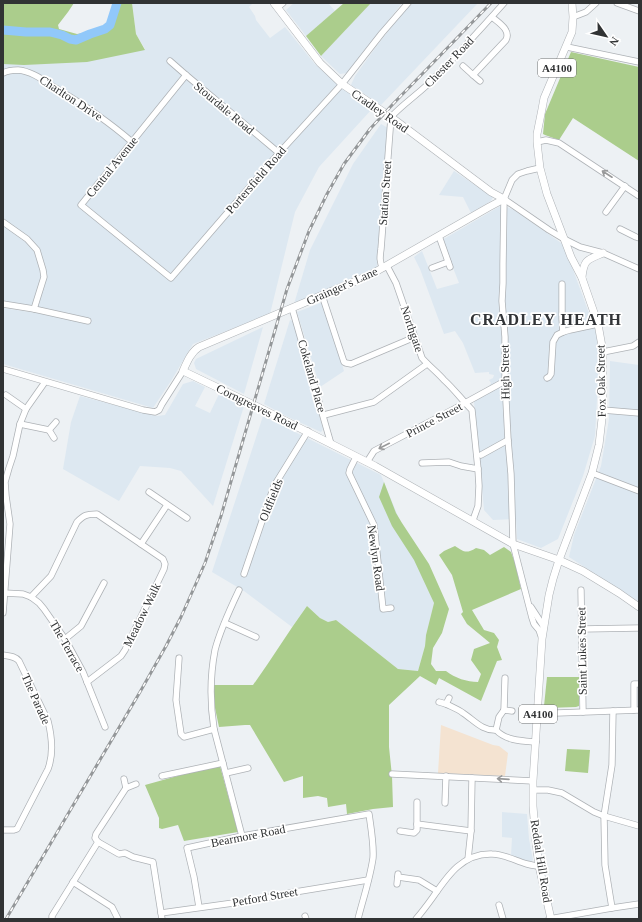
<svg xmlns="http://www.w3.org/2000/svg" width="642" height="922" font-family="'Times New Roman',serif">
<rect width="100%" height="100%" fill="#edf1f4"/>
<g fill="#dde8f1">
<polygon points="132,3 253,3 249,7 255,16 256,20 270,38 285,27 314,63 338,85 372,109 319,167 295,212 270,314 193,344 171,381 153,408 3,364 3,308 50,315 51,309 3,301 3,64 145,49 136,34"/>
<polygon points="294,3 328,3 335,11 306,36 286,10"/>
<polygon points="371,3 402,3 347,73 340,74 321,56"/>
<polygon points="410,3 478,3 381,105 351,85 355,76 376,47"/>
<polygon points="381,124 388,128 377,267 294,304 310,250 353,164"/>
<polygon points="454,171 493,197 491,201 471,213 463,197 439,195"/>
<polygon points="502,205 514,210 564,245 597,335 599,361 595,436 583,476 558,539 541,548 517,539 516,519 493,520 484,510 474,402 486,392 491,383 489,380 493,378 494,375 489,374 489,372 475,373 463,343 455,331 444,334 420,269 414,257 422,251 437,289 459,283 442,240"/>
<polygon points="323,302 344,371 320,387 297,312"/>
<polygon points="290,320 293,321 323,429 321,432 288,417 264,404"/>
<polygon points="263,327 244,394 196,369 194,363 196,359"/>
<polygon points="610,361 639,365 639,602 569,557 574,535 601,466 609,419"/>
<polygon points="193,381 205,387 195,406 210,413 219,394 244,406 213,506 181,471 170,468 140,466 119,501 63,469 71,422 80,396 157,416 165,415 183,384"/>
<polygon points="263,416 381,475 434,603 426,635 425,646 418,671 398,669 336,620 328,622 320,618 307,606 292,627 244,591 212,572"/>
<polygon points="502,812 527,814 529,839 533,860 529,862 511,855 512,838 502,837"/>
</g>
<polygon fill="#f4e3d1" points="441,725 493,745 499,746 508,753 505,776 438,773"/>
<g fill="#abcd8c">
<polygon points="3,3 36,3 42,4 44,3 74,3 68,12 58,25 59,29 77,34 105,29 110,25 117,3 132,3 136,34 145,50 87,62 24,65 3,64"/>
<polygon points="344,3 371,3 321,56 306,36"/>
<polygon points="571,52 639,67 639,161 573,118 559,140 545,135 543,134 545,114"/>
<path d="M 384,482 L 396,513 L 402,523 L 429,564 L 449,609 L 442,633 L 433,648 L 431,664 L 436,671 L 446,671 C 455,678 467,682 478,682 L 481,674 L 471,660 L 474,649 L 490,643 L 484,638 L 467,624 L 461,614 L 463,612 L 452,575 L 439,555 L 444,551 L 455,546 C 464,552 466,554 476,548 L 484,550 L 490,555 L 504,547 L 511,552 L 515,563 L 521,589 L 472,610 L 484,630 L 494,633 L 499,640 L 497,647 L 502,660 L 497,661 L 481,701 L 439,678 L 436,685 L 420,676 L 389,705 L 389,747 L 392,776 L 393,807 L 373,809 L 347,814 L 346,804 L 328,807 L 327,798 L 318,796 L 303,798 L 303,776 L 284,782 L 250,725 L 245,725 L 219,727 L 215,708 L 213,685 L 253,685 C 272,659 288,632 307,606 L 320,618 L 328,622 L 336,620 L 398,669 L 418,671 L 425,646 L 426,635 L 434,603 L 414,560 L 392,526 L 379,497 Z"/>
<polygon points="547,677 579,677 579,706 576,707 546,708 544,706"/>
<polygon points="567,749 590,750 588,773 565,771"/>
<polygon points="217,765 220,766 238,832 184,841 178,825 162,829 159,828 159,818 145,785"/>
</g>
<g fill="none" stroke-linecap="round" stroke-linejoin="round">
<polyline stroke="#91c8fa" stroke-width="9" points="3,30 26,32 50,32 62,35 70,39 76,40 90,34 105,29 110,25 117,3"/>
<defs>
<g id="minor">
<polyline points="617,3 639,11"/>
<polyline points="278,7 283,3"/>
<polyline points="573,17 586,12 596,3"/>
<polyline points="567,47 639,62"/>
<polyline points="170,61 186,75 279,153"/>
<path d="M 463,66 L 473,75 L 506,40 C 511,30 499,23 492,17"/>
<path d="M 3,73 C 7,71 13,70 18,70 C 31,71 43,80 54,87 C 81,103 108,121 132,142"/>
<polyline points="186,75 81,205 171,278 279,153 342,84 382,33 408,3"/>
<polyline points="473,75 480,81"/>
<polyline points="537,142 546,140 559,143 639,196"/>
<polyline points="540,168 527,171 518,174 512,180 504,199 503,264 503,283 502,301 505,337 505,381 508,440 511,474 513,544 532,618 534,624 539,630 542,639"/>
<polyline points="504,199 549,230 564,239 580,247 603,253 639,269"/>
<polyline points="606,212 625,186"/>
<polyline points="3,222 27,239 37,250 43,270 44,277 34,309"/>
<polyline points="620,229 636,237 639,238"/>
<polyline points="439,236 450,267"/>
<path d="M 387,266 L 396,283 L 422,358 C 429,366 437,372 444,380 C 454,389 462,400 472,410 L 478,469 L 479,486 L 478,506 L 473,520"/>
<path d="M 383,268 C 379,262 380,256 381,249 L 391,117 C 401,106 414,97 426,86 C 453,60 479,31 504,3"/>
<polyline points="432,268 448,262"/>
<polyline points="562,284 562,319 563,332"/>
<polyline points="322,295 344,362 346,363 351,364 415,337"/>
<polyline points="3,304 34,309 88,321"/>
<polyline points="292,308 331,444"/>
<polyline points="603,352 633,346 639,342"/>
<polyline points="3,369 143,410 155,412 159,410 162,404 183,371"/>
<polyline points="547,378 549,377 551,374 553,342 557,335 563,332 570,330 598,324"/>
<polyline points="6,395 26,409"/>
<polyline points="603,410 639,413"/>
<polyline points="324,415 374,402 427,364"/>
<polyline points="20,424 49,430"/>
<polyline points="54,438 49,430 56,422"/>
<polyline points="481,455 508,440"/>
<polyline points="356,457 350,469 349,473 374,525 383,609 391,608"/>
<polyline points="367,462 374,451 454,409 505,381"/>
<polyline points="422,463 449,462 461,466 478,469"/>
<polyline points="592,473 639,491"/>
<polyline points="149,492 187,518"/>
<polyline points="141,544 167,505"/>
<polyline points="244,574 274,486 308,431"/>
<path d="M 239,590 C 230,609 220,630 215,650 C 210,676 210,703 214,729 L 242,836"/>
<polyline points="581,590 583,712"/>
<polyline points="4,593 23,594 31,597 39,603 44,609 65,639 83,672 105,727"/>
<path d="M 31,597 L 51,576 L 77,522 C 84,515 87,514 97,514 L 163,559 L 165,564 L 164,569 L 125,650 L 121,656 L 87,682"/>
<polyline points="531,607 544,627"/>
<polyline points="3,613 10,524 6,496 5,482 9,468 13,456 20,424 26,409 45,382"/>
<polyline points="225,623 256,637"/>
<polyline points="582,629 639,628"/>
<polyline points="65,639 81,626 104,583"/>
<path d="M 3,655 C 9,656 15,656 19,661 L 48,721 C 52,737 54,753 48,769 L 17,829 L 14,830 L 3,830"/>
<polyline points="179,658 176,700 181,734 184,737 214,729"/>
<polyline points="439,702 446,704 449,698"/>
<path d="M 446,704 C 452,707 458,709 463,713 C 474,720 482,731 496,730 C 506,741 523,741 536,742"/>
<polyline points="504,710 512,711"/>
<polyline points="634,710 634,684 639,684"/>
<polyline points="538,711 557,713 639,710"/>
<polyline points="496,730 499,717 504,710 505,678"/>
<polyline points="226,773 248,768"/>
<polyline points="392,774 533,781"/>
<polyline points="162,776 223,763"/>
<polyline points="124,779 126,788 136,784"/>
<polyline points="126,788 96,834 95,838 98,842 119,854 125,853 133,857 153,862 162,919"/>
<polyline points="534,790 548,790 562,793 594,812 604,816 639,826"/>
<polyline points="445,803 446,776"/>
<polyline points="417,824 471,831"/>
<polyline points="400,831 414,833 417,830 417,802"/>
<polyline points="468,859 471,831 472,778"/>
<polyline points="398,877 419,880 437,891"/>
<polyline points="73,882 112,907 118,919"/>
<polyline points="397,884 398,874"/>
<polyline points="499,905 503,919"/>
<path d="M 199,907 L 194,877 L 187,848 L 242,836 L 369,814 C 371,828 374,845 373,858 C 370,879 363,899 358,919"/>
<polyline points="612,908 605,865 604,816 612,765 613,711"/>
<polyline points="161,913 255,900 295,892 368,880"/>
<polyline points="305,916 306,919"/>
<polyline points="52,919 52,916 98,842"/>
<path d="M 416,919 C 422,912 428,904 433,897 C 448,875 463,853 492,854 C 504,854 516,861 527,864 C 531,865 536,866 539,866"/>
<polyline points="549,919 612,908 639,904"/>
</g>
<g id="major">
<polyline points="274,3 320,63 342,84 391,117 491,192 504,199"/>
<path d="M 504,199 L 489,207 L 370,275 L 199,347 C 191,352 187,362 183,371 L 254,405 L 375,466 L 513,544 L 559,560 L 583,571 L 619,593 L 639,607"/>
<path d="M 582,277 C 584,259 587,260 603,253"/>
<polyline points="551,919 539,866 536,843 533,806 533,781 542,639 549,595 553,579 559,560 592,473 599,445 603,410 603,352 598,324 582,278 571,257 547,194 540,168 537,142 537,134 542,109 544,98 572,32 573,17 572,3"/>
</g>
</defs>
<use href="#minor" stroke="#aeb2b6" stroke-width="7"/>
<use href="#major" stroke="#aeb2b6" stroke-width="8"/>
<use href="#minor" stroke="#fff" stroke-width="5.5"/>
<use href="#major" stroke="#fff" stroke-width="7"/>
<defs>
<polyline id="rail" points="6,919 140,692 166,646 181,617 194,588 205,563 221,516 287,289 309,231 327,194 344,164 370,129 393,104 491,3"/>
</defs>
<use href="#rail" stroke="#949799" stroke-width="3"/>
<use href="#rail" stroke="#fff" stroke-width="1.5" stroke-dasharray="4.5" stroke-linecap="butt"/>
</g>
<defs><path id="oneway-shaft" d="M-6 0H5M1.5-3L5.5 0L1.5 3" fill="none" stroke-width="1.6" stroke-linecap="round" stroke-linejoin="round"/></defs>
<g stroke="#98999a">
<use href="#oneway-shaft" transform="translate(607 174) rotate(-147)"/>
<use href="#oneway-shaft" transform="translate(384 446) rotate(153)"/>
<use href="#oneway-shaft" transform="translate(503 779) rotate(-176)"/>
</g>
<g text-anchor="middle" stroke-width="3.5" stroke-linejoin="round" paint-order="stroke">
<g fill="#fff" stroke="#6f7071" stroke-width="1">
<rect x="538" y="59" width="38" height="18" rx="3"/>
<rect x="519" y="705" width="38" height="18" rx="3"/>
</g>
<g font-size="11" font-weight="bold" fill="#313334">
<text x="557" y="72">A4100</text>
<text x="538" y="718">A4100</text>
</g>
<g font-size="12" fill="#313334" stroke="#fff">
<text transform="translate(449 62) rotate(-46)" y="4">Chester Road</text>
<text transform="translate(71 98) rotate(33)" y="4">Charlton Drive</text>
<text transform="translate(224 108) rotate(40)" y="4">Stourdale Road</text>
<text transform="translate(380 111) rotate(35)" y="4">Cradley Road</text>
<text transform="translate(112 167) rotate(-51)" y="4">Central Avenue</text>
<text transform="translate(256 180) rotate(-49)" y="4">Portersfield Road</text>
<text transform="translate(385 193) rotate(-86)" y="4">Station Street</text>
<text transform="translate(342 286) rotate(-24)" y="4">Grainger's Lane</text>
<text transform="translate(412 329) rotate(71)" y="4">Northgate</text>
<text transform="translate(505 372) rotate(-91)" y="4">High Street</text>
<text transform="translate(312 376) rotate(74)" y="4">Cokeland Place</text>
<text transform="translate(601 381) rotate(-91)" y="4">Fox Oak Street</text>
<text transform="translate(257 407) rotate(26)" y="4">Corngreaves Road</text>
<text transform="translate(434 420) rotate(-28)" y="4">Prince Street</text>
<text transform="translate(271 500) rotate(-68)" y="4">Oldfields</text>
<text transform="translate(376 558) rotate(82)" y="4">Newlyn Road</text>
<text transform="translate(142 615) rotate(-64)" y="4">Meadow Walk</text>
<text transform="translate(67 646) rotate(60)" y="4">The Terrace</text>
<text transform="translate(582 651) rotate(-91)" y="4">Saint Lukes Street</text>
<text transform="translate(36 699) rotate(66)" y="4">The Parade</text>
<text transform="translate(248 836) rotate(-11)" y="4">Bearmore Road</text>
<text transform="translate(541 861) rotate(81)" y="4">Reddal Hill Road</text>
<text transform="translate(265 897) rotate(-10)" y="4">Petford Street</text>
</g>
<g font-size="16" font-weight="bold" letter-spacing="1" fill="#313437" stroke="#fff">
<text x="546" y="325">CRADLEY HEATH</text>
</g>
</g>
<rect width="642" height="922" fill="none" stroke="#313334" stroke-width="8"/>
<g transform="translate(606 36) rotate(124)" stroke="#ffffff" stroke-width="3" paint-order="stroke">
<path d="M0-3L7 15L0 10L-7 15Z" fill="#313334"/>
<text y="-6" font-size="11" font-weight="bold" text-anchor="middle" fill="#313334">N</text>
</g>
</svg>
